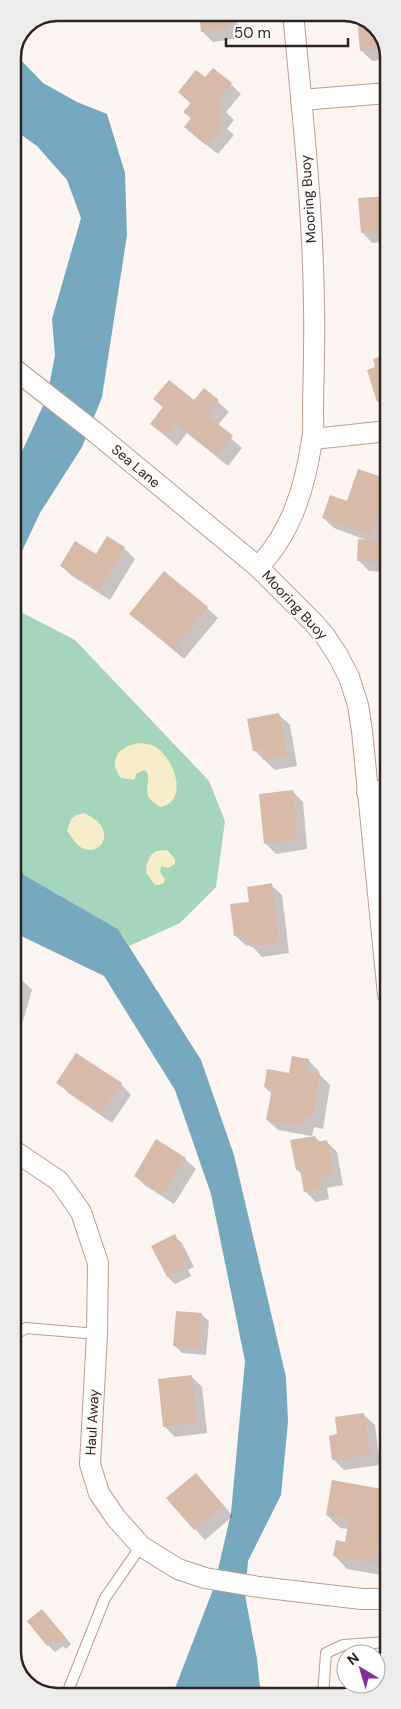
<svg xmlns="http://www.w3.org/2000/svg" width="401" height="1709" font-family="'DM Sans',sans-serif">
<rect width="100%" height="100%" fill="#fcf5f2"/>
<polygon fill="#a5d5bb" points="13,608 75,640 209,781 225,821 216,887 180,923 129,946 118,929 24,875 13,859"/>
<g fill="#f7edc8">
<path d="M 141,743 C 146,744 152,744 156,747 C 174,759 190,801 160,807 C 141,795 149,792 148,774 L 145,770 L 137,773 L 134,780 L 121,778 C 106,759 121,745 141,743 Z"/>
<path d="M 84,813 C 123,831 97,861 79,846 C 74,842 71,835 67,831 C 70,820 72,815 84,813 Z"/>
<polygon points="167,850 175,859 175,864 168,868 161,866 160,872 165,879 164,883 159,885 155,885 147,874 146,866 151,855 156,851"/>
</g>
<g fill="#76a9c0">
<polygon points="14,53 43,83 77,102 107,114 125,173 127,235 102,397 82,447 40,513 13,570 13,471 47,397 55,355 52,319 81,218 67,180 37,146 13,129 13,57"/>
<polygon points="13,859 24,875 118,929 201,1060 234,1155 286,1377 288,1422 281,1495 248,1561 245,1595 257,1659 260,1687 259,1696 172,1696 214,1587 231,1513 245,1361 211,1194 175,1090 104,976 13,932"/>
</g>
<g fill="#0003">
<polygon points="60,13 93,13 65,18"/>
<polygon points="200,13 254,13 254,16 236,19 239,38 213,42 202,31"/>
<polygon points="358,17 375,25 388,49 388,59 372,61 362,51"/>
<polygon points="205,79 231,84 241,94 226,112 234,120 227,129 234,135 218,154 196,137 192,119 191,104 179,92"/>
<polygon points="388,197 388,241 372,243 362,232"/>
<polygon points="388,356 388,411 378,402 369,371 377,368"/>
<polygon points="204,389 229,412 217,426 242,448 228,466 187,433 177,446 151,424 164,408 155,399 194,402"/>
<polygon points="388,480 388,527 383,542 388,542 388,572 369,571 358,560 369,541 334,528 323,518 347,502"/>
<polygon points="107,538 124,548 135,559 110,600 72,576 61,566 97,555"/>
<polygon points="207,608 218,618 184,659 131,614"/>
<polygon points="279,715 290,725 297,766 275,770 254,750"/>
<polygon points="292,791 303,802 307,849 276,854 265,843"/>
<polygon points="271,885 282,895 289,953 262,957 251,945 246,946 235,935 250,903"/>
<polygon points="13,977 22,980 32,990 23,1021 13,1018"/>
<polygon points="308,1060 319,1071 319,1074 330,1085 323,1129 314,1127 312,1136 278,1130 267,1120 272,1094 265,1087 290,1074"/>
<polygon points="58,1082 121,1084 131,1095 112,1123 68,1093"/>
<polygon points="315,1137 320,1142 326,1141 337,1152 343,1185 327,1188 329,1199 316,1202 305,1191 302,1174 297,1170"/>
<polygon points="185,1159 196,1169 174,1204 146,1186 135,1176"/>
<polygon points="174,1236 182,1243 194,1267 188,1270 191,1276 175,1284 168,1277"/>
<polygon points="201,1314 209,1321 206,1355 182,1353 174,1345"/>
<polygon points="191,1376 202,1387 207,1433 175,1437 164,1426"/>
<polygon points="364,1415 375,1425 380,1465 344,1470 333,1459 339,1435"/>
<polygon points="206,1485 233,1516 205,1540 195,1529"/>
<polygon points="386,1491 388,1494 387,1576 347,1569 334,1555 346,1543 348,1529 340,1528 327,1515"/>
<polygon points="49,1618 71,1644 66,1649 63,1646 55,1652 48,1645"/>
</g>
<g fill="#d7baa8">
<polygon points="199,13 227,13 229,28 201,32"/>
<polygon points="357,16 375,25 387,48 360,51"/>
<polygon points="213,68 232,83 216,102 224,108 217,118 224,124 206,145 184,127 191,118 183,112 191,103 178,92 196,70 205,77"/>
<polygon points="388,196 388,230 361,233 358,198"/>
<polygon points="388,354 388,399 377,402 367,370 375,367 373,359"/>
<polygon points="169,380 194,400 204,388 219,400 207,415 233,436 217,456 176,423 166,436 150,424 163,407 153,399"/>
<polygon points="358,469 388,479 388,486 371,535 322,518 330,495 347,501"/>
<polygon points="107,536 125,547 99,590 60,566 75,541 96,554"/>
<polygon points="358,539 388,541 388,562 357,561"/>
<polygon points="164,571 208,607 173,649 129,614"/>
<polygon points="279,713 287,756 263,760 262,749 253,751 247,719"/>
<polygon points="293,790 297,839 264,844 259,794"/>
<polygon points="272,883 279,943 250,947 248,934 234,936 230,904 249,902 247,887"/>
<polygon points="13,976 22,979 13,1007"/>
<polygon points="76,1053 122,1083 101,1113 56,1083"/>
<polygon points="292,1056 309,1059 307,1071 320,1073 312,1119 304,1117 302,1126 266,1120 272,1089 264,1087 267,1069 289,1073"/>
<polygon points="315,1136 316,1142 327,1140 333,1175 318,1178 320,1189 304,1192 300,1170 296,1170 290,1140"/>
<polygon points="156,1139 186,1158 163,1194 134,1176"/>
<polygon points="175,1234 187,1260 182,1263 185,1268 167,1277 151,1246"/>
<polygon points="176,1311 202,1313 199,1348 173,1346"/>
<polygon points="192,1375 197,1423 163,1427 158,1379"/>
<polygon points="364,1413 370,1455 332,1460 329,1436 337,1434 335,1417"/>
<polygon points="196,1473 223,1505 194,1530 166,1498"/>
<polygon points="332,1480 387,1490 386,1495 388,1496 388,1513 384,1512 374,1563 333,1556 336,1540 345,1542 349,1519 326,1515"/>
<polygon points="42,1609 65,1637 58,1643 55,1639 47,1646 27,1621"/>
</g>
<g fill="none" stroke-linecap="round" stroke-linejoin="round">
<defs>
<g id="lane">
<polyline points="13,1336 26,1328 97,1334"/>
<polyline points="66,1696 105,1598 141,1546"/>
<polyline points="323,1696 326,1653 343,1645 388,1642"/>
</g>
<g id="street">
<polyline points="301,100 388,93"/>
<polyline points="13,368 96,433 258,567 314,623 325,636 337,654 349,677 358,705 362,731 388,995"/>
<polyline points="313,439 388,431"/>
<path d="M 258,567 C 292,532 305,487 312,440 C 314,430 313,420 313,410 C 313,391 314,372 314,353 C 316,239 304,126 293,13"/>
<polyline points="367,792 388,790"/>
<polyline points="13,1150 59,1181 81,1212 98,1263 97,1334 90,1464 99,1493 116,1518 141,1546 178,1569 205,1578 259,1587 362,1599 388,1599"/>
</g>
</defs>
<use href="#lane" stroke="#bb9e8d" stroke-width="12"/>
<use href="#street" stroke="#bb9e8d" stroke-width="22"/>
<use href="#lane" stroke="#fff" stroke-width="10"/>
<use href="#street" stroke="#fff" stroke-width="20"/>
</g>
<g text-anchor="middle" stroke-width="4" stroke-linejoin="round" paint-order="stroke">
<g font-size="14" fill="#2f241d" stroke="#fff">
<text transform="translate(308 199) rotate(-94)" y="5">Mooring Buoy</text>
<text transform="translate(136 466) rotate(40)" y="5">Sea Lane</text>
<text transform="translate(295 605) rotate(47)" y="5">Mooring Buoy</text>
<text transform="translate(92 1422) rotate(-87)" y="5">Haul Away</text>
</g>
</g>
<path d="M0 0H401V1709H0ZM57 21H344A36 36 0 0 1 380 57V1652A36 36 0 0 1 344 1688H57A36 36 0 0 1 21 1652V57A36 36 0 0 1 57 21Z" fill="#eeeded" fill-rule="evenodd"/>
<path fill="none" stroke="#2f241d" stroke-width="2.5" d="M57 21H344A36 36 0 0 1 380 57V1652A36 36 0 0 1 344 1688H57A36 36 0 0 1 21 1652V57A36 36 0 0 1 57 21Z"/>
<g transform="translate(361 1669) rotate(322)"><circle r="24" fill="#ffffff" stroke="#aca7a5"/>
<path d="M0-4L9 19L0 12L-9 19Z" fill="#852e9b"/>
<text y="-8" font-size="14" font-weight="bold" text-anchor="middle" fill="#2f241d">N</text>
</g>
<path d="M226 38v8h122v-8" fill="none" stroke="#2f241d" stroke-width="2.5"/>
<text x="234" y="38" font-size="15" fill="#2f241d" stroke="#ffffff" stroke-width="4" paint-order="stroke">50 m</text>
</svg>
